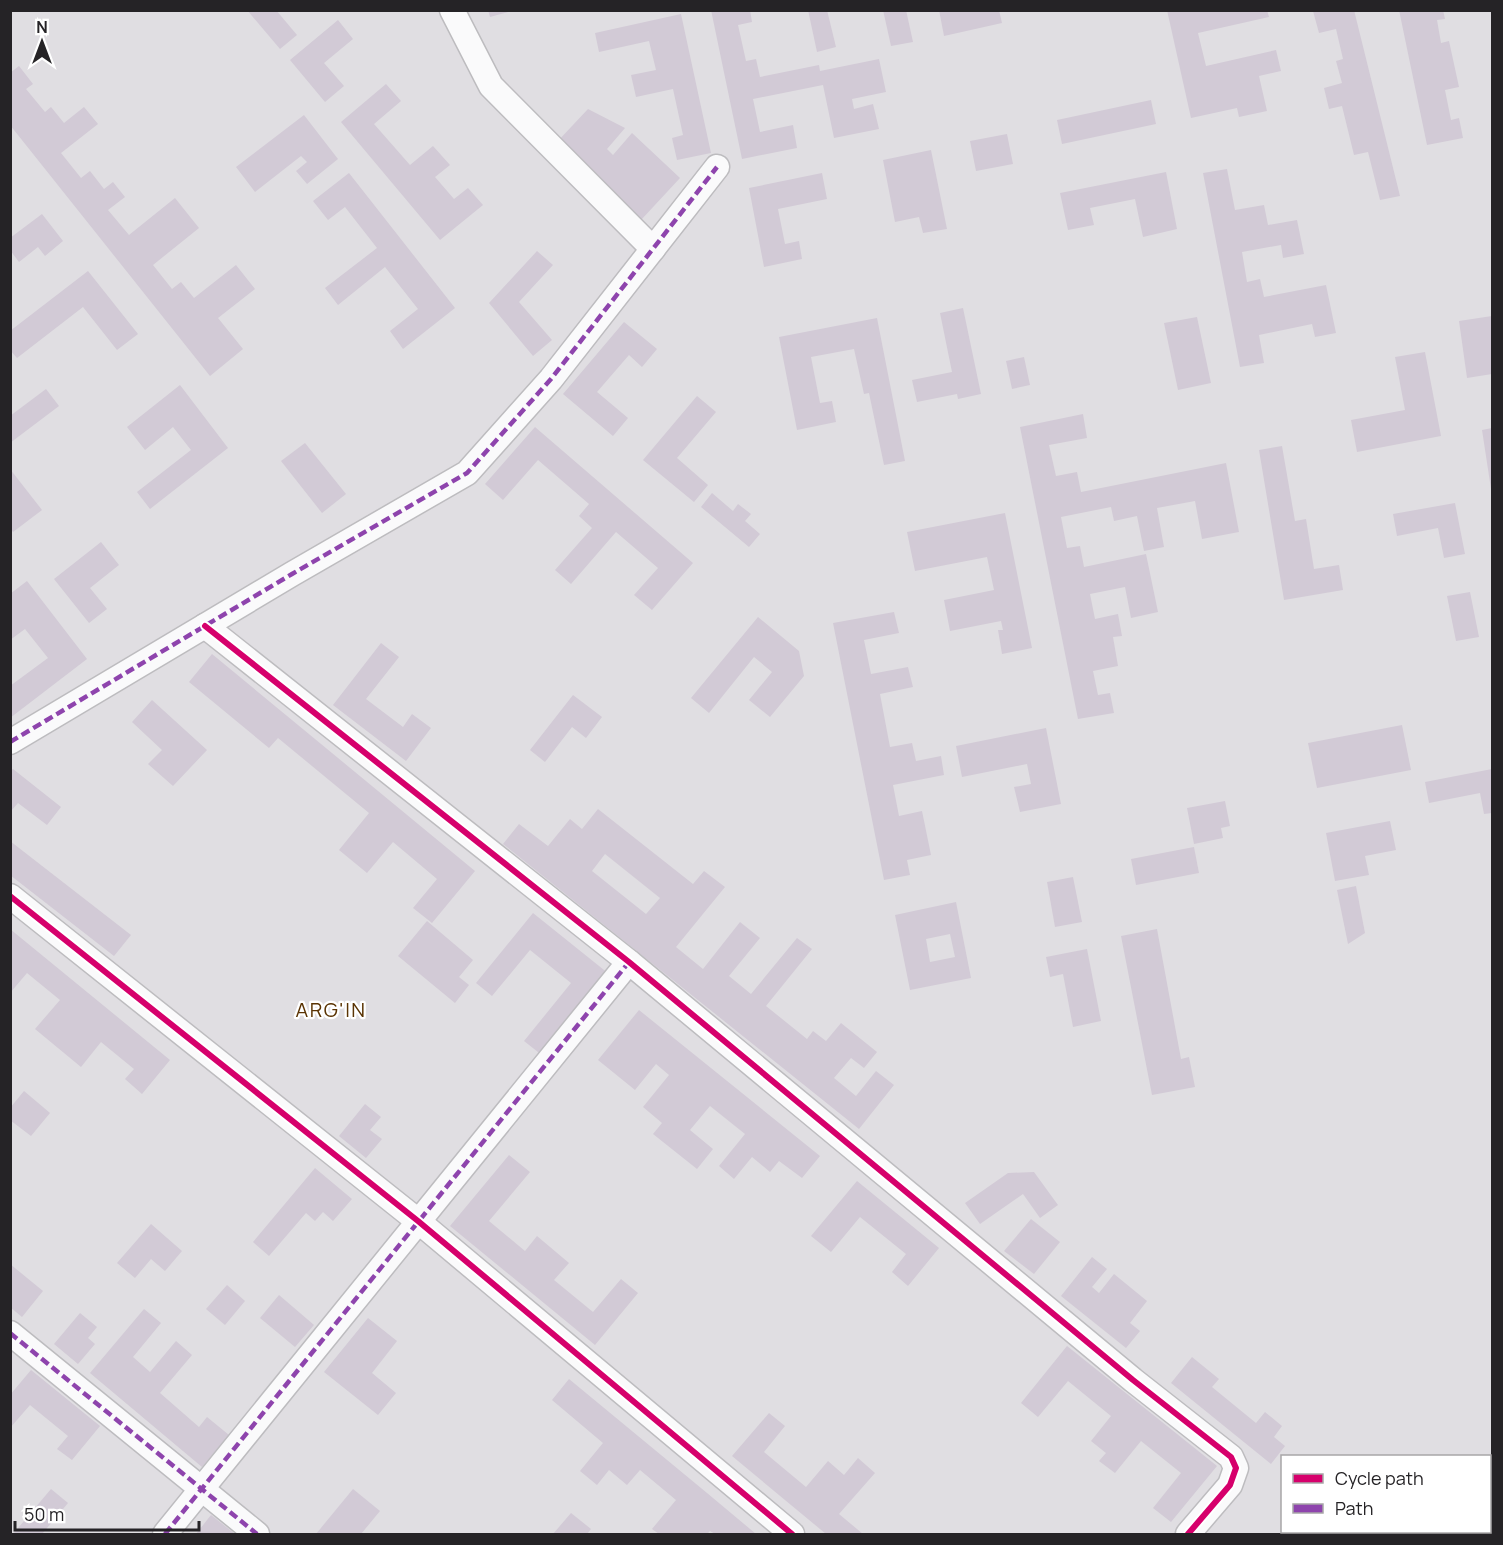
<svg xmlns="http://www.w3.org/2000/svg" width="1503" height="1545" font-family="Manrope,sans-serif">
<rect width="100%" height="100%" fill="#e0dee2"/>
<g fill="#d2cad6" fill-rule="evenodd">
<polygon points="247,10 276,10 297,35 280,49"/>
<polygon points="488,10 512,10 512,11 490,17"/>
<polygon points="711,10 750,10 752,22 738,25 746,61 756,59 760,77 819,65 820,71 879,59 886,92 852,99 854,109 873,104 879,129 834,138 823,85 753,99 760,132 793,125 797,148 742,159"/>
<polygon points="808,10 827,10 836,47 817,52"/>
<polygon points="883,10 906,10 913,42 891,46"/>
<polygon points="939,10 999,10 1002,23 944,36"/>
<polygon points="1167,10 1267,10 1269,17 1198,33 1206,66 1276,50 1281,71 1259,76 1267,111 1239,117 1237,108 1191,118"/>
<polygon points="1316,10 1354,10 1400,196 1380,200 1368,152 1354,155 1342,106 1329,109 1324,88 1342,83 1336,61 1343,59 1336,29 1319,33 1313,11"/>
<polygon points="1399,10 1443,10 1445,19 1437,20 1441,43 1449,41 1459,87 1445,90 1451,120 1459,118 1463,138 1427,145"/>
<polygon points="681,14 711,153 677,160 672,138 683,135 673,89 636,97 631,75 656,70 649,41 599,52 595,33"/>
<polygon points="338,20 353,39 324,63 344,86 325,102 290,60"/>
<polygon points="19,66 33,84 26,89 45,112 51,107 64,123 84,107 98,124 61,153 81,178 90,171 104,189 113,182 125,197 108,210 129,235 175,198 199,228 153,265 172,289 181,282 194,298 236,265 255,289 218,318 243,349 210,376 10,125 10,73"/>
<polygon points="386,84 401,101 374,124 410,165 433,146 450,165 435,177 454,199 468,188 483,205 440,240 341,122"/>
<polygon points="1151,100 1156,124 1062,144 1057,120"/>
<polygon points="588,109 625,128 607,149 613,155 632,133 680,178 641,220 557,142"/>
<polygon points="304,115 338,159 307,184 296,171 307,162 301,156 255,192 236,167"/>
<polygon points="1007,134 1013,164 976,171 970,141"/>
<polygon points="931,150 947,229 923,233 919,217 895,222 883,160"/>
<polygon points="1227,169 1235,210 1264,205 1268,225 1297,220 1304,254 1283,258 1281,245 1242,252 1247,282 1260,279 1264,297 1326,285 1336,333 1315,337 1312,324 1259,335 1264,363 1240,367 1203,173"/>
<polygon points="1166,172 1177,229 1143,237 1135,199 1090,208 1094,225 1068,230 1060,193"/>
<polygon points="349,173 455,308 403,349 390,331 418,309 385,267 338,305 325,288 377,248 345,207 328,220 313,201"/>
<polygon points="822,173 827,199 778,209 785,244 799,241 802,259 764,267 749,188"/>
<polygon points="42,214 63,241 45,256 38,247 19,262 10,250 10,238"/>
<polygon points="537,251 553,265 519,302 552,340 533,356 489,303"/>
<polygon points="88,271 138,334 117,350 83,307 17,358 10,350 10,331"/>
<polygon points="963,308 981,394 958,399 957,394 917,402 912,380 952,372 940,313"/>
<polygon points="1492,316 1492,374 1467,378 1459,321"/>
<polygon points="1197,317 1211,383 1178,390 1164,323"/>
<polygon points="877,318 905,461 884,465 869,393 864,394 854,349 811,357 820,403 832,401 836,422 797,430 779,337"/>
<polygon points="624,322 657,349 642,367 629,355 597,392 628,418 613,436 563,394"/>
<polygon points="1425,352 1441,436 1357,452 1351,420 1405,410 1395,357"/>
<polygon points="1024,357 1030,385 1012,389 1006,361"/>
<polygon points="180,385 228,448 150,509 137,492 191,450 173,427 145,450 127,427"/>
<polygon points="46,389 59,406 10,443 10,416"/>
<polygon points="697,396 716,412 677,458 708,485 694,502 643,460"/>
<polygon points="1083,414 1087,438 1049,445 1056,476 1077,472 1081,492 1226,463 1239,532 1202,539 1195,501 1157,508 1164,547 1144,551 1137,516 1114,521 1111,507 1061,517 1067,548 1080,546 1084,567 1146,554 1158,612 1131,618 1125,587 1090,594 1095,619 1118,614 1122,636 1113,637 1118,666 1093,671 1098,695 1110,693 1114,713 1078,719 1020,427"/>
<polygon points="535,427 693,563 652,610 634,595 658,568 616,532 571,584 555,570 592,528 579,516 589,504 538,460 503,500 485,484"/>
<polygon points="1492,428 1492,489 1491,489 1482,430"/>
<polygon points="305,443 346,494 322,513 281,461"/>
<polygon points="1282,446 1295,521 1306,519 1314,569 1339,565 1343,590 1284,600 1259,450"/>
<polygon points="10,469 42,510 13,532 10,528"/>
<polygon points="712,493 733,511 738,504 751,514 745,521 760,534 749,547 701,507"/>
<polygon points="1455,503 1465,554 1444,558 1438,528 1397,536 1393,514"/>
<polygon points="1005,513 1032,648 1002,654 998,630 1003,630 1001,621 950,631 944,600 994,590 987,557 915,571 907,532"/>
<polygon points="101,542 119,565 90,588 107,609 89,623 54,579"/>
<polygon points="27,581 87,659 10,718 10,686 48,658 25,629 10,640 10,594"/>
<polygon points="1470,592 1479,637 1456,641 1447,596"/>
<polygon points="894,612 899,633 864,640 871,674 908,667 913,687 880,694 890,747 912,743 916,761 941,756 944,775 893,785 899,816 922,811 931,855 907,860 910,875 884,880 833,623"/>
<polygon points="758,617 799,651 804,676 770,717 749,700 772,672 754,657 709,713 691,698"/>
<polygon points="381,643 399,657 366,699 403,727 412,714 431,728 406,761 333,705"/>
<polygon points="212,654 475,871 432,923 413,908 437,879 393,842 367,873 339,850 369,813 278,738 269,748 189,682"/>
<polygon points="573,695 602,717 586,738 572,727 545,762 530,750"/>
<polygon points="152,700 207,750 173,786 148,764 162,750 132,722"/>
<polygon points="1402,725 1411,770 1317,788 1308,743"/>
<polygon points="1046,728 1061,804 1020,812 1014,787 1031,784 1027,764 962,777 956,746"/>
<polygon points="13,769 61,807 47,825 18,803 10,812 10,771"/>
<polygon points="1492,769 1492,813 1484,814 1480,793 1429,803 1425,782"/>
<polygon points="1225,801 1230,826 1221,828 1223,838 1194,844 1187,808"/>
<path d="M 598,809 L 693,884 L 704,871 L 725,887 L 676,947 L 703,969 L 740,922 L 760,938 L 729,976 L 751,994 L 797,938 L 812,949 L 766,1006 L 807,1039 L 813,1031 L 826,1041 L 841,1023 L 877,1052 L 864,1068 L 851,1058 L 834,1078 L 856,1096 L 876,1071 L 894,1085 L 859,1129 L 503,844 L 519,824 L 548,846 L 570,819 L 582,829 ZM 605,854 L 660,898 L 646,914 L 592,871 Z"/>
<polygon points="1390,821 1396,850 1365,856 1369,875 1335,881 1326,833"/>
<polygon points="10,841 131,935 114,956 10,875"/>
<polygon points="1194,847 1199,873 1136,885 1131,859"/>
<polygon points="1073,877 1082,922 1055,927 1047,882"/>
<polygon points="1356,886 1365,933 1348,944 1337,890"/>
<path d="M 956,902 L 971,978 L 910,990 L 895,915 ZM 950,934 L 955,957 L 930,962 L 926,939 Z"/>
<polygon points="533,913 609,974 543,1056 524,1041 571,983 530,950 492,996 476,983"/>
<polygon points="427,921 473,960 459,977 469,985 455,1003 398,956"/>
<polygon points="10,929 170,1060 142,1094 125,1079 134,1069 101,1042 81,1067 35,1029 60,1000 27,973 10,993"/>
<polygon points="1157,929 1181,1059 1189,1057 1195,1087 1152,1095 1121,936"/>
<polygon points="1087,949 1101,1021 1073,1027 1063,974 1050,977 1046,957"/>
<polygon points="639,1010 820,1156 802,1178 779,1161 770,1172 752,1157 734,1179 719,1166 745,1134 710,1106 690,1130 713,1149 697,1169 653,1134 662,1123 643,1107 669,1075 656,1064 635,1090 598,1060"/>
<polygon points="24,1091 50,1113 31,1136 10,1120 10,1108"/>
<polygon points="365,1104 381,1117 370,1130 382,1139 366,1158 339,1136"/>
<polygon points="509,1155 530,1172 489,1221 525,1251 537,1236 569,1263 554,1280 593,1312 621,1279 638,1293 595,1345 450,1226"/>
<polygon points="315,1168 352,1199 333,1221 323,1212 315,1221 306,1213 269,1256 253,1242"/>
<polygon points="1034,1172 1058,1205 1040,1218 1023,1194 980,1224 965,1203 1008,1173"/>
<polygon points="857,1181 939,1248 908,1286 892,1272 906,1254 860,1217 831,1252 811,1236"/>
<polygon points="1031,1219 1060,1242 1034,1274 1004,1251"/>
<polygon points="151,1224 182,1251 165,1271 151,1259 135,1278 117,1263"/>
<polygon points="1092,1257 1107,1269 1092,1287 1099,1293 1114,1274 1147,1301 1130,1323 1140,1331 1126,1348 1061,1296"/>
<polygon points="10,1264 43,1291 22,1317 10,1307"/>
<polygon points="227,1285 245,1301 225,1325 206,1309"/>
<polygon points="279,1295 314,1325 295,1347 260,1318"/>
<polygon points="144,1309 161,1323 133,1357 150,1372 176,1341 192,1355 160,1393 199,1427 207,1417 229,1435 202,1467 90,1373"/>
<polygon points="80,1313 97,1327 88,1338 95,1344 78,1364 54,1344"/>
<polygon points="368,1318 397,1341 372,1373 396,1393 378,1415 324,1372"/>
<polygon points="1067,1346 1217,1466 1171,1522 1153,1508 1181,1473 1141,1441 1115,1473 1099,1461 1106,1453 1091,1441 1111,1416 1068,1381 1038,1417 1021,1403"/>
<polygon points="1192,1357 1219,1379 1212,1387 1256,1423 1265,1412 1282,1426 1274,1437 1285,1446 1271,1464 1171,1383"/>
<polygon points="31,1370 100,1426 72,1460 57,1449 68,1436 30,1405 10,1428 10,1395"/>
<polygon points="569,1379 707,1493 756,1534 715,1534 710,1531 707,1534 659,1534 652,1529 676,1500 640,1470 627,1485 609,1470 597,1485 580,1471 603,1443 552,1400"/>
<polygon points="769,1413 785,1426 764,1452 806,1487 828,1461 844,1475 858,1458 875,1473 839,1514 863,1534 826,1534 732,1456"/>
<polygon points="51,1489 68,1503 42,1534 13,1534"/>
<polygon points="353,1489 380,1511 361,1534 316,1534"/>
<polygon points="571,1513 591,1529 587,1534 553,1534"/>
<polygon points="211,1515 235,1534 196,1534"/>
</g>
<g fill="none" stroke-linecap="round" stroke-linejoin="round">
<defs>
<g id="street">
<polyline points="452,10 491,86 653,249"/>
<polyline points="205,626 629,962 1133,1380 1231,1457 1236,1468 1230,1485 1188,1534"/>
<polyline points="10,742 292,574 467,473 551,379 717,167"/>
<polyline points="10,896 418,1221 792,1534"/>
<polyline points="10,1333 257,1534"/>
<polyline points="165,1534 629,962"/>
</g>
</defs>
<use href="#street" stroke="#bdbcbf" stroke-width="27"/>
<use href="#street" stroke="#fafafb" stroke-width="24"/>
<g stroke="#8e44ad" stroke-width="4.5" stroke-dasharray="9 4.5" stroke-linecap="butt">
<polyline points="10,742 292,574 467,473 551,379 717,167"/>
<polyline points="10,1333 257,1534"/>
<polyline points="165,1534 629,962"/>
</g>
<defs>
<g id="cycleway">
<polyline points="205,626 629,962 1133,1380 1231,1457 1236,1468 1230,1485 1188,1534"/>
<polyline points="10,896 418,1221 792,1534"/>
</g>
</defs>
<use href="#cycleway" stroke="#fff" stroke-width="10"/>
<use href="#cycleway" stroke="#d6006c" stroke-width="6"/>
</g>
<g text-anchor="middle" stroke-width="4.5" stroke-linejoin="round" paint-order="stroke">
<g font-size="20" letter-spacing="1.5" fill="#5a3303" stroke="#fff">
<text x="331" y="1017">ARG'IN</text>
</g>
</g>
<rect width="1503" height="1545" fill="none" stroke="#252326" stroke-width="24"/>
<rect x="1281" y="1455" width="210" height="78" fill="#ffffff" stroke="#a8a7a8" stroke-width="1.5"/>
<rect x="1293" y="1474" width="30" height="9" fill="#d6006c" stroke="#a8a7a8" stroke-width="1.5"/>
<text x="1335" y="1485" font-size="18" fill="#252326">Cycle path</text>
<rect x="1293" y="1504" width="30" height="9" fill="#8e44ad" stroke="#a8a7a8" stroke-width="1.5"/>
<text x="1335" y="1515" font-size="18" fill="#252326">Path</text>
<g transform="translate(42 42)" stroke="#ffffff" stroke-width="4.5" paint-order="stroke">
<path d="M0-4.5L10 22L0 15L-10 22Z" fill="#252326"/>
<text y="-9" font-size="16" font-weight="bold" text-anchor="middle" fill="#252326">N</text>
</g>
<path d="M15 1521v9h184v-9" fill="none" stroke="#252326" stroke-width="3"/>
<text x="24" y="1521" font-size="18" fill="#252326" stroke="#ffffff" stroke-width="4.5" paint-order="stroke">50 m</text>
</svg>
